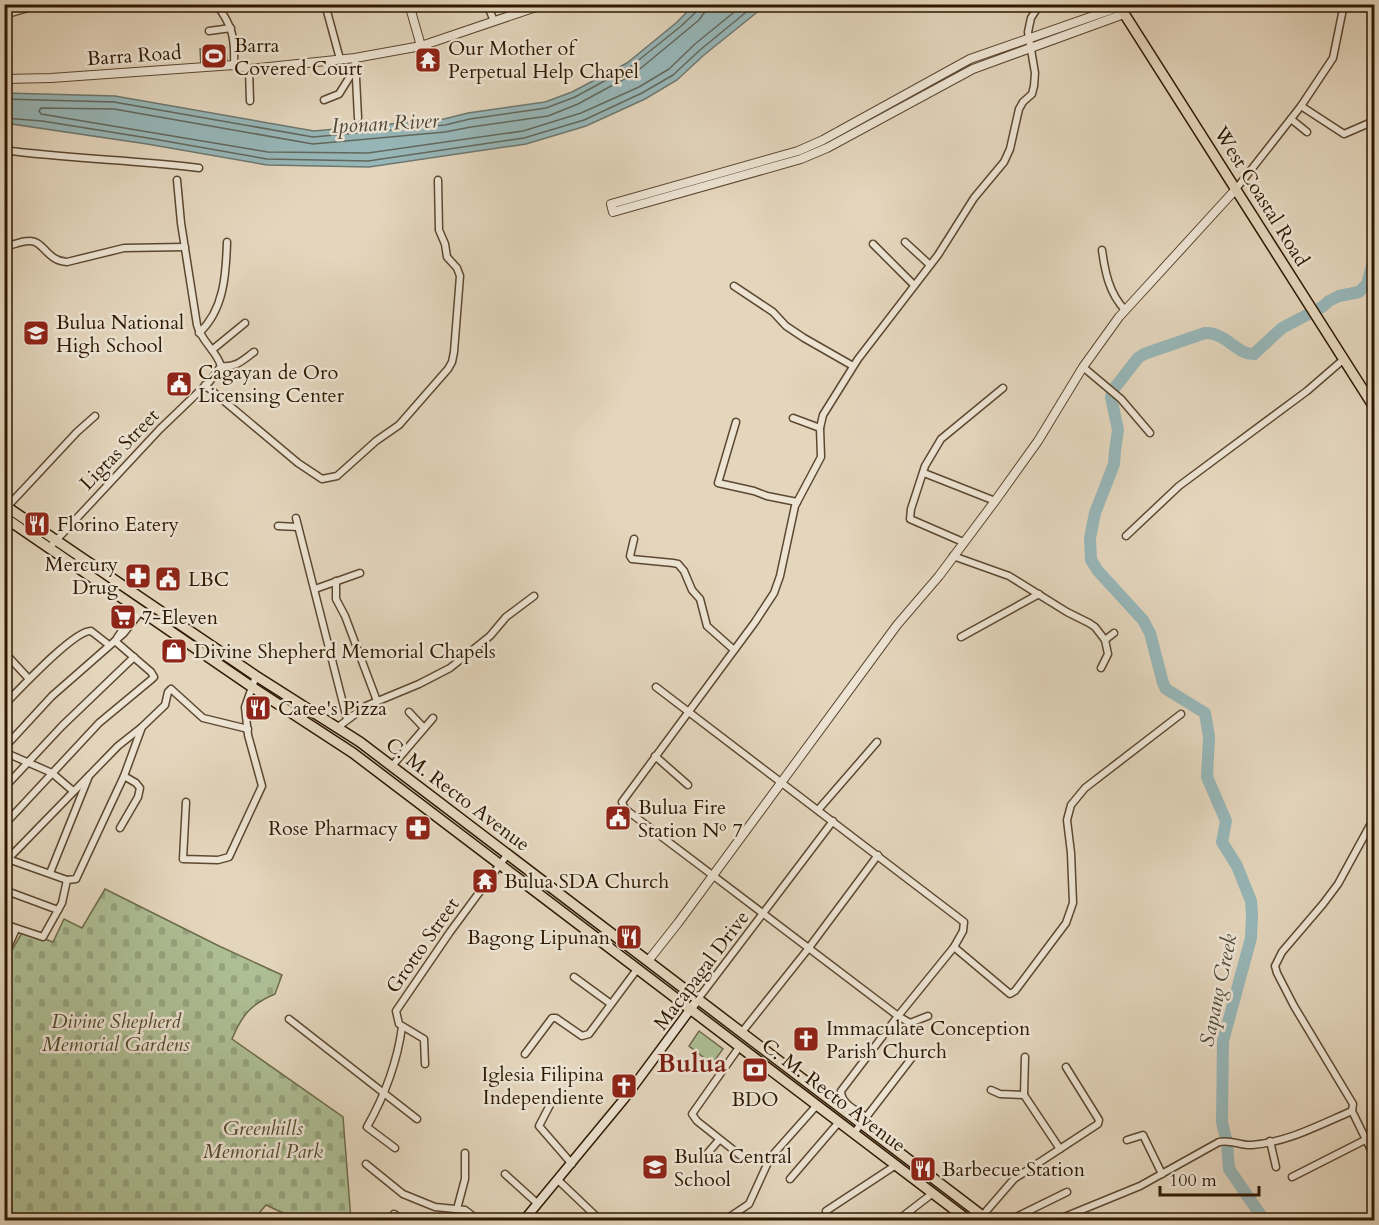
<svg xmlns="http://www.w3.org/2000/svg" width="1379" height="1225" font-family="Cardo,serif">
<defs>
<pattern id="cemetery-stones" width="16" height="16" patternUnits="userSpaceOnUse" patternTransform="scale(1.5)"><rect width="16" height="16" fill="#aebf95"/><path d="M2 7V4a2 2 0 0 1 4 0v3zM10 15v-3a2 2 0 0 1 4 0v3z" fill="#96a47f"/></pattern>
</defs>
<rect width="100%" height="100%" fill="#e4d6bd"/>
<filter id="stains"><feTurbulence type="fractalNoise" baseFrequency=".00333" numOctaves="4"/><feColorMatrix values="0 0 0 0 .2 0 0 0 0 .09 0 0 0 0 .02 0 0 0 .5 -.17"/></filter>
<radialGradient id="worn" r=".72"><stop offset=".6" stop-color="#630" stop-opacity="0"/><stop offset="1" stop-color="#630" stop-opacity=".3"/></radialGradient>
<g fill="#aebf95" stroke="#6e6c4b" stroke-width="1.5">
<polygon points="226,47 227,64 201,66 200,49"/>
<polygon points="699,1031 723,1049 712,1064 689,1046"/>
</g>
<path fill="url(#cemetery-stones)" stroke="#6e6c4b" stroke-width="1.5" d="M 105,889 L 219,946 L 282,975 L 275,994 C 251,1004 242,1015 232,1039 L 343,1117 L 351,1220 L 298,1220 L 266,1205 L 253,1220 L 5,1220 L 5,962 L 23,931 L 53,942 L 64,919 L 82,928 Z"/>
<polygon fill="#97b7b9" stroke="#6d786f" stroke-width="1.5" points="694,5 766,5 704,55 677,80 645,99 586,126 526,144 369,167 267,165 147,144 5,123 5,93 115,96 314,131 444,119 468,113 545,102 572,92 627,63 676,23"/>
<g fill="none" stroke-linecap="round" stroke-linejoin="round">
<g stroke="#62685d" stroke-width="1.5">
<polyline points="706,4 704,13 699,20 635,73 578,104 548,116 471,127 445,132 313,144 114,109 41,108 39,111 41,114 268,152 368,153 523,131 581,113 639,87 669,69 695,44 744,4"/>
<polyline points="4,99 114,102 313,137 445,125 470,119 546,108 575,97 630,67 680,27 695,13 698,4"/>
<polyline points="4,118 42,121 148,138 267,159 368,161 524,138 584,120 642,93 673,75 700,50 756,4"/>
</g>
<path stroke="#97b7b9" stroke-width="12" d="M 1264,1220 L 1229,1169 L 1227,1143 L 1222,1122 L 1223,1041 L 1251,938 L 1252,915 L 1251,901 L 1237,866 L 1222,842 L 1226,821 L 1207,777 L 1209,737 L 1205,713 L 1166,689 L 1163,683 L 1150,633 L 1143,620 L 1098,571 L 1091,560 L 1090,538 L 1095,513 L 1114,464 L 1115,451 L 1118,430 L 1111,397 L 1113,390 L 1138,358 L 1144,354 L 1205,333 C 1226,332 1237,355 1254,354 L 1282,328 L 1322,307 L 1329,301 L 1339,296 L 1359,292 L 1367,284 L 1374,258"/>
<defs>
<g id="minor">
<path d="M 216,4 C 233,26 235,39 234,65"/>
<polyline points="325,4 340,59"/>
<polyline points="487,4 494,21"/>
<polyline points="4,15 41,4"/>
<polyline points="209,31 231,28"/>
<polyline points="355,58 358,118"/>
<polyline points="249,69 250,101"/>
<polyline points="324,100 339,94 354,70"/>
<polyline points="1301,106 1344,134 1374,121"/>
<polyline points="1291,119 1307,132"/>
<path d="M 4,150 C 69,159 135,160 199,168"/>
<path d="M 177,180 L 181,223 L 197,325 C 201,341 216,350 221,366"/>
<polyline points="1236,189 1301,106 1333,58 1344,4"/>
<polyline points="905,242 930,265"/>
<polyline points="873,244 914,285"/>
<path d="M 4,247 C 13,245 21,241 29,241 C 44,240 46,261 67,262 L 124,248 L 185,247"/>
<path d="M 1102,250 C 1105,272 1109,293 1125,310"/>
<polyline points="734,286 773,312 786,326 804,338 853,366"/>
<path d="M 199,333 C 224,310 226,275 227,242"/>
<polyline points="212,350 245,323"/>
<path d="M 221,366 C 236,368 243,360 254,352"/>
<polyline points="1083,367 1121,399 1150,433"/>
<polyline points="205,385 298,463 322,479 337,476 376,441 399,425 448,369 452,362 454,352 460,276 457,268 447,257 445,244 439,230 438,180"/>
<polyline points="793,418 820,428"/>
<polyline points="736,422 718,483 754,491 767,496 797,502"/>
<polyline points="924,473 995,501"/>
<polyline points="7,507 77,432 95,416"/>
<polyline points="296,518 347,719"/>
<polyline points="278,526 298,527"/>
<polyline points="1126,536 1179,486 1307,391 1344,359"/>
<polyline points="634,539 630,556 632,559 673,563 678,564 684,571 692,590 700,599 707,626 734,650"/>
<polyline points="963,542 910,519 911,509 925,466 941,439 1003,388"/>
<polyline points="49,548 160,429 210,381 221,366"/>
<polyline points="953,556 1009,576 1067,612 1089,623 1095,627 1105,640 1108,654 1101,668"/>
<polyline points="336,581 336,599 345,616 377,701"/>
<polyline points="315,589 360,573"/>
<polyline points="961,637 1039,594"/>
<polyline points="117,638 137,608"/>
<polyline points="1105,640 1114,633"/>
<polyline points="4,652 29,679"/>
<path d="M 656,687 L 964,922 L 963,931 L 954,947 L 898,1016 L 841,1091 C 841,1104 856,1110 866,1117"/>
<path d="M 4,705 C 18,691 74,630 91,631 L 109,645"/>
<polyline points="409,712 424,728"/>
<polyline points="338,727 366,706 419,684 450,668 490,636 506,617 534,596"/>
<polyline points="4,748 52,696 124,633 141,611"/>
<polyline points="4,752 52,773 73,791"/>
<polyline points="655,756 688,785"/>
<polyline points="392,766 433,718"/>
<polyline points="4,788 62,726 134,657"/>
<polyline points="186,802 183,859 218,860 229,857 262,786 248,735 245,707 256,676"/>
<polyline points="818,810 877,742"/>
<polyline points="4,825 99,723 152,679 154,677 151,672 115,641"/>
<polyline points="120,828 138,797 140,788 136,783 124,776"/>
<polyline points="5,858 67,880 76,879 124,776 142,727"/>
<polyline points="8,859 118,746 142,727 165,705 168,692 171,689 203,718 248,729"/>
<polyline points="50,873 89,776"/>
<polyline points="4,890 58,910"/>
<polyline points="4,924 43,937 62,903 67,880"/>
<polyline points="954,947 1010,994 1015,991 1066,923 1073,903 1071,853 1067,820 1071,805 1085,788 1181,714"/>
<polyline points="4,956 16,929"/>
<polyline points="574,977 611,1004"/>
<polyline points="698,999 833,821"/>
<path d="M 928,1016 L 910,1023 L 898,1016 C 807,946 716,878 625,809 L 622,802 L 755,622 L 774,593 L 780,576 L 795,506 L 821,457 L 820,428 L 823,415 L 858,359 L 938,255 L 974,198 L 1004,162 L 1010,149 L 1019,109 L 1023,102 L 1032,94 L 1034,86 L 1035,73 L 1028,32 L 1031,18 L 1040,4"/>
<polyline points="289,1019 417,1119"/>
<polyline points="742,1032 808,949 878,855"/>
<polyline points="740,1046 692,1114 697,1121 746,1160"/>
<polyline points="525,1054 552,1018 556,1018 582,1036 589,1034 638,968"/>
<polyline points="1025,1057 1024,1095 1060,1149"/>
<polyline points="425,1064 424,1039 399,1024 396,1011 450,932 507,855"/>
<polyline points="991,1090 1000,1094 1024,1095"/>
<polyline points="551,1103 539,1126 572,1164"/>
<polyline points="1352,1111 1374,1156"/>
<polyline points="854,1133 914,1055"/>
<polyline points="1127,1140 1143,1135 1162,1174"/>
<polyline points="1270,1141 1276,1167"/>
<path d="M 395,1148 L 367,1127 C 385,1095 397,1064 402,1027"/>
<polyline points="706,1155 719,1140"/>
<polyline points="366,1164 403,1194 435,1207 465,1210 478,1220"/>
<polyline points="505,1174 538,1204"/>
<polyline points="1292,1177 1367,1139"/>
<polyline points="790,1179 839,1122"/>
<polyline points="558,1180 600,1220"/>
<polyline points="457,1209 465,1179 465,1153"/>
<polyline points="826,1211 896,1165"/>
<polyline points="394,1214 403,1220"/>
<polyline points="982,1216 1014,1179 1098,1124 1099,1120 1066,1067"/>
<polyline points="725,1220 749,1204 770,1158 817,1105"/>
<polyline points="898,1220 933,1193"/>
<polyline points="1010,1220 1067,1192"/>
<path d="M 1057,1220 L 1140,1186 L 1219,1142 C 1231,1139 1240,1146 1252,1145 C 1288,1142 1319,1125 1352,1111 L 1353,1104 L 1294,1006 L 1277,973 L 1275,966 L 1282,952 L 1323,904 L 1338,884 L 1374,818"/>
</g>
<g id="tertiary">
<polyline points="409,4 421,46"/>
<polyline points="1119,7 970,59 823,140 798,151 611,204 613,212 801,159 827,148 973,69 1124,14"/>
<polyline points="4,79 51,78 234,65 249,69 355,58 421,46 545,4"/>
<polyline points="648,961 678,923 897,625 939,576 995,501 1038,441 1083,367 1119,317 1236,189"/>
</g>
<polyline id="secondary" points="524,1220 624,1099 698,999"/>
<polyline id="primary" points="1118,4 1374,407"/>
<g id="trunk">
<polyline points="4,505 256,676 360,742 988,1220"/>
<polyline points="4,517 252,687 353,753 968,1220"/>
</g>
</defs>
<use href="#minor" stroke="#5c4830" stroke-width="9"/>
<use href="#tertiary" stroke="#5c4830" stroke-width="10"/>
<use href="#secondary" stroke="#2e1901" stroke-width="11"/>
<use href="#primary" stroke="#2e1901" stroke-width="12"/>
<use href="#trunk" stroke="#2e1901" stroke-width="12"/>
<use href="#minor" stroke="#ede4d4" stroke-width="6"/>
<use href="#tertiary" stroke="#ede4d4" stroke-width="8"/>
<use href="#secondary" stroke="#ede4d4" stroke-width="8"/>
<use href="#primary" stroke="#e4d6bd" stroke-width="9"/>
<use href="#trunk" stroke="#e4d6bd" stroke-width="9"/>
</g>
<defs>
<symbol id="stadium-square" viewBox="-11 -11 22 22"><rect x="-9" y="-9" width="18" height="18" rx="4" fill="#8f2418" stroke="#ede4d4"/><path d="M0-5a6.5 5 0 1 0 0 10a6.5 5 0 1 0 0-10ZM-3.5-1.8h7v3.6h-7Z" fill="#fff"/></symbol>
<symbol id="temple-square" viewBox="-11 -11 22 22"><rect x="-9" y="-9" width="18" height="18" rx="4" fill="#8f2418" stroke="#ede4d4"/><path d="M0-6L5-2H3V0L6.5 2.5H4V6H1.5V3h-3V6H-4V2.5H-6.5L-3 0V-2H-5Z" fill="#fff"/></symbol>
<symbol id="school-square" viewBox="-11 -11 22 22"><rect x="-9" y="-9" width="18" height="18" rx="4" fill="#8f2418" stroke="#ede4d4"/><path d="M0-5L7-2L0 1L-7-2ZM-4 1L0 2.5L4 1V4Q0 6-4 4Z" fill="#fff"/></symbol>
<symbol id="civic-square" viewBox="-11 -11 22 22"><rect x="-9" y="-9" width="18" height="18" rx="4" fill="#8f2418" stroke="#ede4d4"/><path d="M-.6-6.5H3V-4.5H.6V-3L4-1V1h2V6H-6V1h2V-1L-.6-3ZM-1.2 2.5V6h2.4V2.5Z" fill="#fff"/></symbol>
<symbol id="restaurant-square" viewBox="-11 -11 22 22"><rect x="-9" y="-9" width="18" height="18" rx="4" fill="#8f2418" stroke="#ede4d4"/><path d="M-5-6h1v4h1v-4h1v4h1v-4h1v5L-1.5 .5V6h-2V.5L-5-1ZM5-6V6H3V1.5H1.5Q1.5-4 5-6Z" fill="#fff"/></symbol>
<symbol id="pharmacy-square" viewBox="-11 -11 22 22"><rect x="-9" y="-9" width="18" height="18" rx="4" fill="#8f2418" stroke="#ede4d4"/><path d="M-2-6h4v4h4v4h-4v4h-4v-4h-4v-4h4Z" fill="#fff"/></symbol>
<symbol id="supermarket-square" viewBox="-11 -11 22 22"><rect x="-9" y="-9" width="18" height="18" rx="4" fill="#8f2418" stroke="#ede4d4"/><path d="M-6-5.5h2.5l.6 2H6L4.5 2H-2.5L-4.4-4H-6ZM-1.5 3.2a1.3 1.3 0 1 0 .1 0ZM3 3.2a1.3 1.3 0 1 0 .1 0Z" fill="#fff"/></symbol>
<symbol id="shop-square" viewBox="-11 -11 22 22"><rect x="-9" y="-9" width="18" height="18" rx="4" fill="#8f2418" stroke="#ede4d4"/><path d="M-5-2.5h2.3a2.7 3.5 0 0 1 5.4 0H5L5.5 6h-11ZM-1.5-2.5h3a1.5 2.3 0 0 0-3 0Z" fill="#fff"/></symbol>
<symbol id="church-square" viewBox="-11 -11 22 22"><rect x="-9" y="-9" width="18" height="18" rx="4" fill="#8f2418" stroke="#ede4d4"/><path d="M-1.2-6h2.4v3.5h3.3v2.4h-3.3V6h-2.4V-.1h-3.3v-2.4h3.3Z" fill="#fff"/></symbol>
<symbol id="bank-square" viewBox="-11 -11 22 22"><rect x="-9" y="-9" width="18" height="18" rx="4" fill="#8f2418" stroke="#ede4d4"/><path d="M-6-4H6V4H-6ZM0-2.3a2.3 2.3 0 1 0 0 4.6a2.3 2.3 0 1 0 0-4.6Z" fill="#fff"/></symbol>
</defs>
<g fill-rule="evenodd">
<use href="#stadium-square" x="199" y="41" width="30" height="30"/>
<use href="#temple-square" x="413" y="45" width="30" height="30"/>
<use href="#school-square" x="21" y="318" width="30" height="30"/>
<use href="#civic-square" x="164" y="369" width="30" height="30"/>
<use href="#restaurant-square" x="22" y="509" width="30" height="30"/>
<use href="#pharmacy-square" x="123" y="561" width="30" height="30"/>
<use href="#civic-square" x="153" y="564" width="30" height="30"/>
<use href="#supermarket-square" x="108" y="602" width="30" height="30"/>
<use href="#shop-square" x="159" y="636" width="30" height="30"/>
<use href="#restaurant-square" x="243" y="693" width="30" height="30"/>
<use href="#civic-square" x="603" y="803" width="30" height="30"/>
<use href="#pharmacy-square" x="403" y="813" width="30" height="30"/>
<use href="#temple-square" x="470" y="866" width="30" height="30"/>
<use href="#restaurant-square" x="614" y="922" width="30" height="30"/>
<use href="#church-square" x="791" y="1024" width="30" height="30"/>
<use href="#bank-square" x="740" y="1055" width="30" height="30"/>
<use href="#church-square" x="609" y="1071" width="30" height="30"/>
<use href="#school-square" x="640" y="1152" width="30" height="30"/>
<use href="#restaurant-square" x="908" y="1154" width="30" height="30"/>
</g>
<g text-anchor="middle" stroke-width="5" stroke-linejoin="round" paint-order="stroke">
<g font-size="20" fill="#2e1901" stroke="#ede4d4" text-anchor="start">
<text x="234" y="52">Barra<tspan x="234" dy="23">Covered Court</tspan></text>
<text x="448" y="55">Our Mother of<tspan x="448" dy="23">Perpetual Help Chapel</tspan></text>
<text x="56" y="329">Bulua National<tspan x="56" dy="23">High School</tspan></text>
<text x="198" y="379">Cagayan de Oro<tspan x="198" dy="23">Licensing Center</tspan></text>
<text x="57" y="531">Florino Eatery</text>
<text x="118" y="571" text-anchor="end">Mercury<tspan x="118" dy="23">Drug</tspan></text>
<text x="188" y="586">LBC</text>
<text x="142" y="624">7-Eleven</text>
<text x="194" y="658">Divine Shepherd Memorial Chapels</text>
<text x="278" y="715">Catee's Pizza</text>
<text x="638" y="814">Bulua Fire<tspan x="638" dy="23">Station № 7</tspan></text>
<text x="398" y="835" text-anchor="end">Rose Pharmacy</text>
<text x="504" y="888">Bulua SDA Church</text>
<text x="610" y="944" text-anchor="end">Bagong Lipunan</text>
<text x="826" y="1035">Immaculate Conception<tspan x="826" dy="23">Parish Church</tspan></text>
<text x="604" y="1081" text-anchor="end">Iglesia Filipina<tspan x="604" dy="23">Independiente</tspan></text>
<text x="755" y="1106" text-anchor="middle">BDO</text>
<text x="674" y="1163">Bulua Central<tspan x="674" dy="23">School</tspan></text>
<text x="942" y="1176">Barbecue Station</text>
</g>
<g font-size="20" fill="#2e1901" stroke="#ede4d4">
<text transform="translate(134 55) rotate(-4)" y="7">Barra Road</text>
<text transform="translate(1262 196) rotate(58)" y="7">West Coastal Road</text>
<text transform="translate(119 449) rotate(-46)" y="7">Ligtas Street</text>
<text transform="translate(458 794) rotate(37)" y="7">C. M. Recto Avenue</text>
<text transform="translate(422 945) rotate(-55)" y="7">Grotto Street</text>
<text transform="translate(701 970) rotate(-53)" y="7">Macapagal Drive</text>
<text transform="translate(834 1095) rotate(37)" y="7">C. M. Recto Avenue</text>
</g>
<g font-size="20" font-style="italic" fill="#544b2d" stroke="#ede4d4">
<text x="116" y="1028">Divine Shepherd<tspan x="116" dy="23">Memorial Gardens</tspan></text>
<text x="263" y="1135">Greenhills<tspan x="263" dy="23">Memorial Park</tspan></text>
</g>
<g font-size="21" font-style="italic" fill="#4e4838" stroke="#ede4d4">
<text transform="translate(385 123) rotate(-3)" y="7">Iponan River</text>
<text transform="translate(1218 990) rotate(-78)" y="7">Sapang Creek</text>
</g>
<g font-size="26" font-weight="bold" fill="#7a1f14" stroke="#ede4d4">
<text x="692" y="1072">Bulua</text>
</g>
</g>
<rect width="1379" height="1225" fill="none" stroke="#e4d6bd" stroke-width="24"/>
<rect x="6" y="6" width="1367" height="1213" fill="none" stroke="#2e1901" stroke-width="3"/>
<rect x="12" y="12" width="1355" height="1201" fill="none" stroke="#2e1901" stroke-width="1.5"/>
<path d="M1160 1186v9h99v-9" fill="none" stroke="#2e1901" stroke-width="3"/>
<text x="1169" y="1186" font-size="18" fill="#2e1901" stroke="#ede4d4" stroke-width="4.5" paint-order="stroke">100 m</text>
<rect width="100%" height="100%" filter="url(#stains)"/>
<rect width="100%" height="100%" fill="url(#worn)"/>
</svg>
